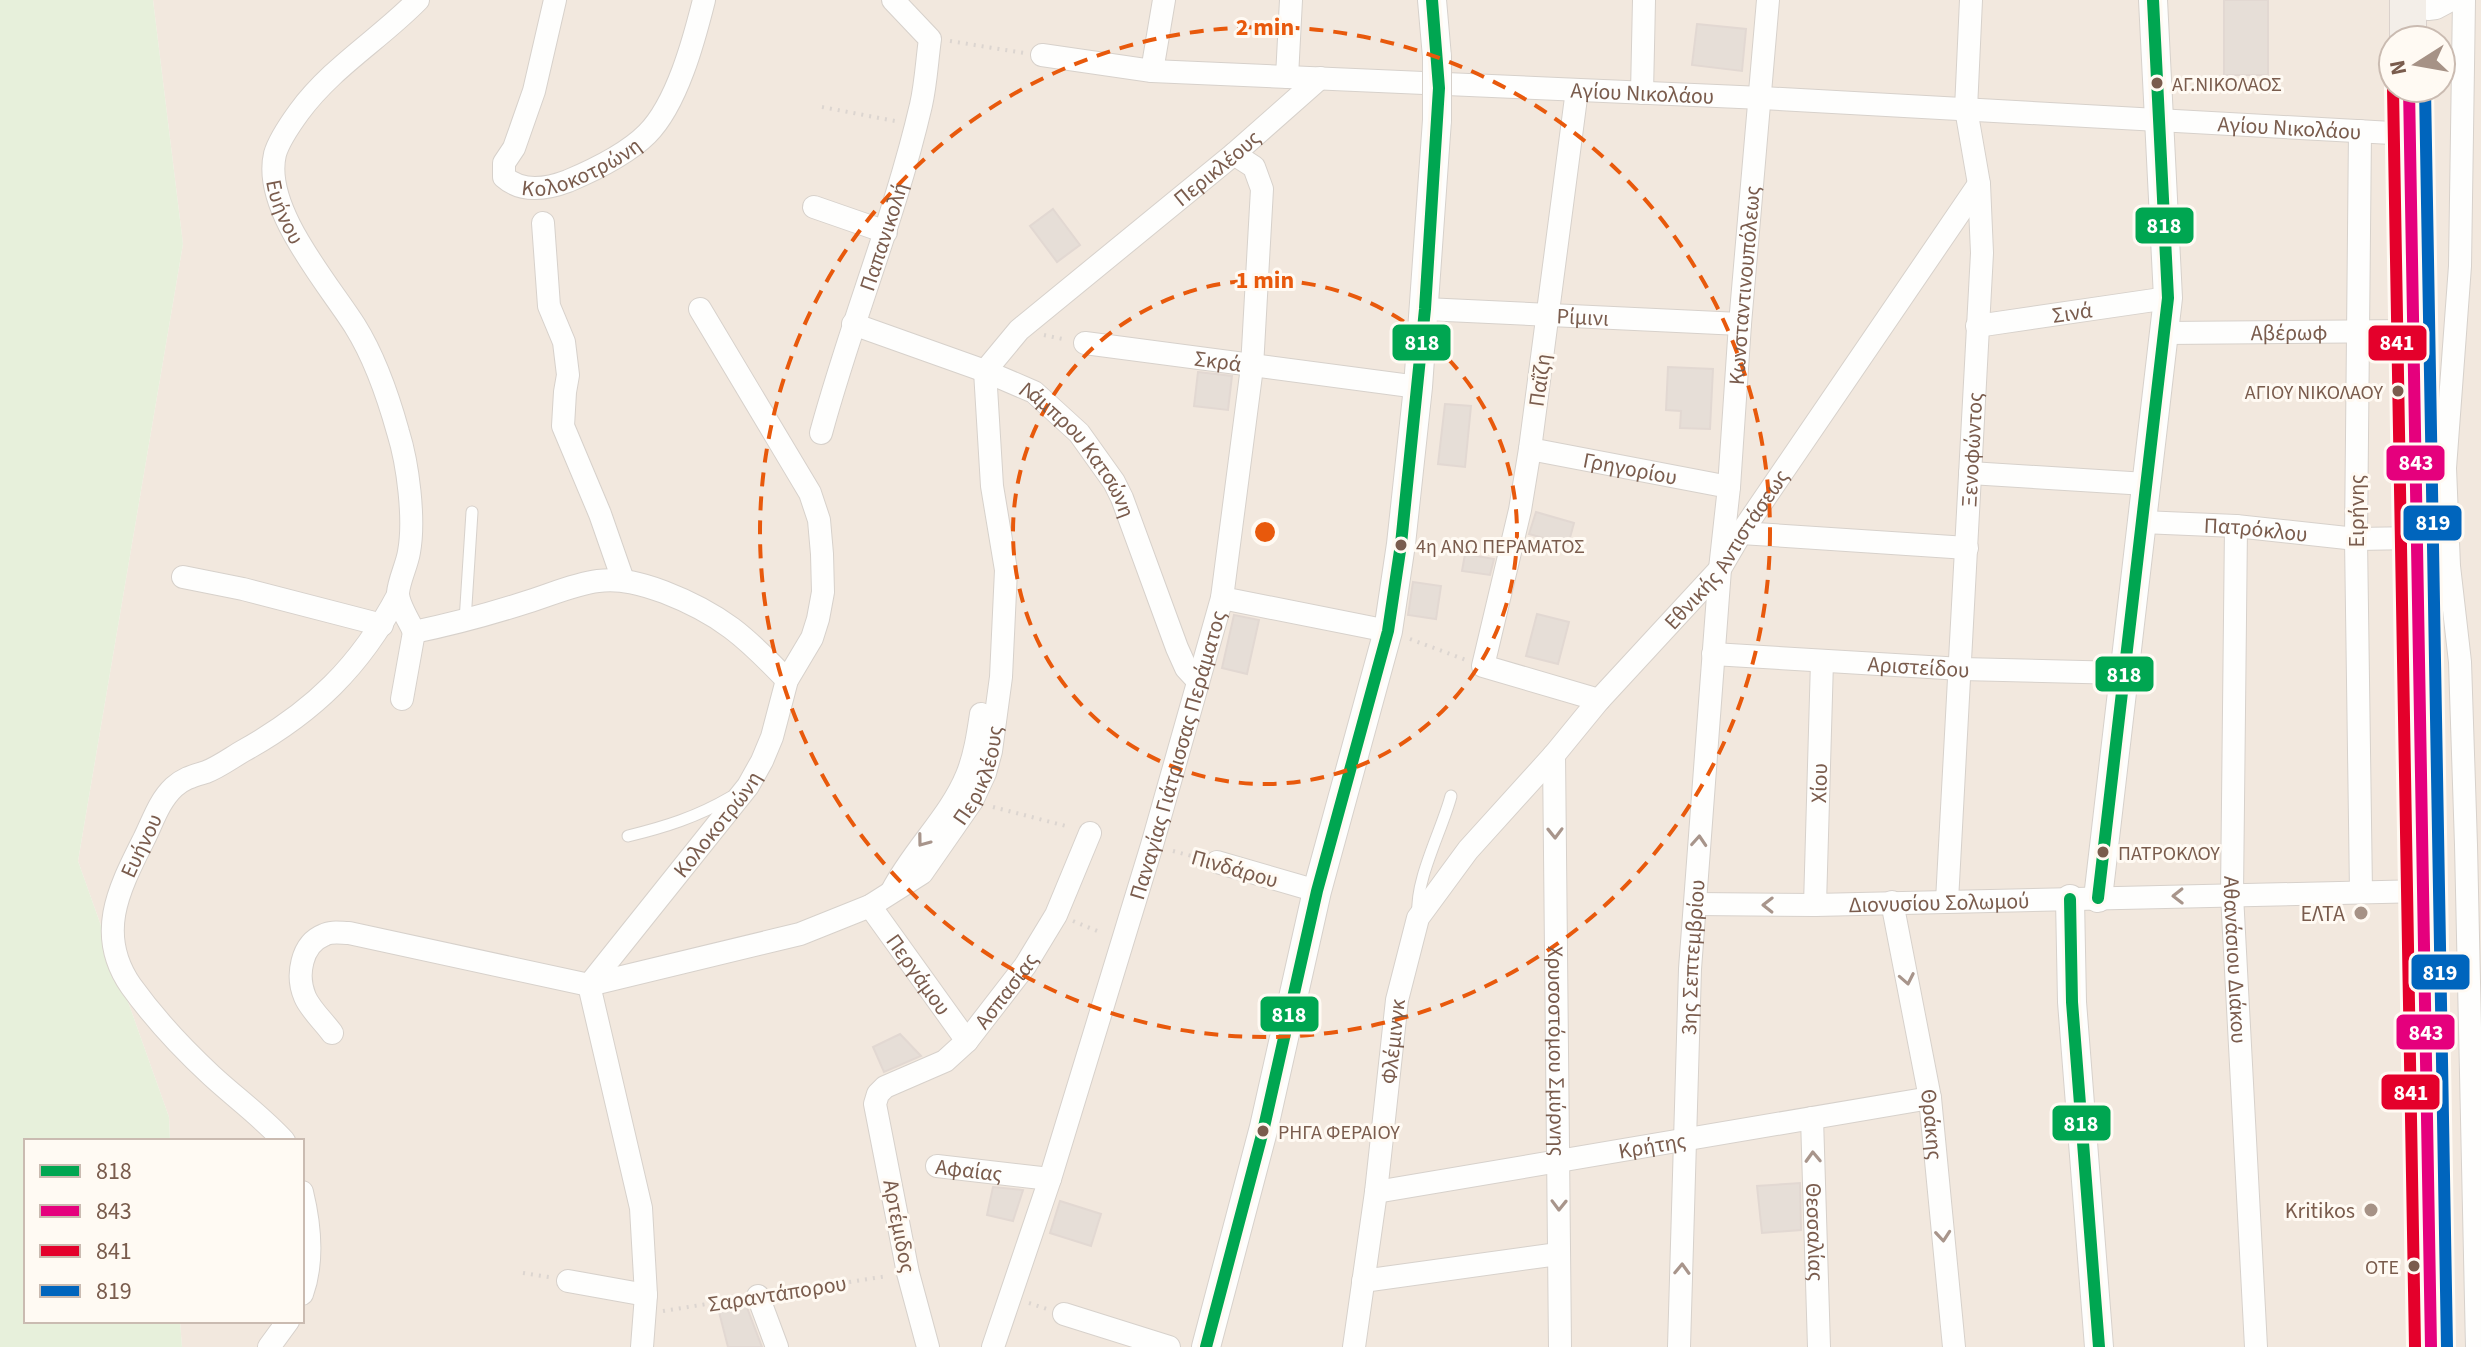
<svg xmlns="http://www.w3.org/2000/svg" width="2481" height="1347" font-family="'Source Sans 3',sans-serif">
<rect width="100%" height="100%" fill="#f9f5f0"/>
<path fill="#f2e8de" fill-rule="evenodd" d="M 153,0 L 2481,0 L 2481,1347 L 182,1347 L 180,1321 L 302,1321 L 302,1141 L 170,1141 L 169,1117 L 78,861 L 183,244 ZM 2393,40 L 2441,40 L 2441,88 L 2393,88 Z"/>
<polygon fill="#e7f0db" points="0,0 153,0 183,244 78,861 169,1117 170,1141 26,1141 26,1321 180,1321 182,1347 0,1347"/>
<g fill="#e6ded7" stroke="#e2d8d2" stroke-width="2">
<rect x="2224" y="0" width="44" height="75"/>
<polygon points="1697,24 1746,29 1742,71 1692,65"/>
<polygon points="1053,209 1080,245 1057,262 1030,226"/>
<polygon points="1668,367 1713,369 1710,429 1680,428 1681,411 1666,410"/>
<polygon points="1198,372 1232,376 1228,410 1194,406"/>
<polygon points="1445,404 1471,406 1465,467 1438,464"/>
<polygon points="1536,512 1574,523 1568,545 1529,534"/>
<polygon points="1465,554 1494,559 1490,575 1462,571"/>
<polygon points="1413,582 1441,586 1436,619 1408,615"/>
<polygon points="1537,614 1569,622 1558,664 1526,656"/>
<polygon points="1234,615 1259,620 1247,674 1222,668"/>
<polygon points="900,1034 921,1056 884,1072 873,1047"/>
<polygon points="1800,1183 1801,1230 1762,1233 1757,1186"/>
<polygon points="993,1187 1023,1190 1013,1221 987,1215"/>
<polygon points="1060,1201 1101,1214 1091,1246 1050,1233"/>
<polygon points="746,1305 762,1347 728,1347 719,1312"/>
</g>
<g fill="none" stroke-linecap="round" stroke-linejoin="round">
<defs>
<g id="service">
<polyline points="465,621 472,512"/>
<path d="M 628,836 C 665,827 697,817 731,797"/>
<path d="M 1418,914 C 1415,880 1442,830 1451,796"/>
</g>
<g id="minor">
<path id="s1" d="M 418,0 C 380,39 332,67 299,112 C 291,123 279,140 275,154 C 262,208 327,282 355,326 C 375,358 388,396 398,432 C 408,464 415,519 409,552 C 407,565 399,580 398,593 C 398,605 410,622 414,632 C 453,624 490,614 527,602 C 550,595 574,584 598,581 C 621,578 642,584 664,592 C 721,614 746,637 787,680"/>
<path id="s2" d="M 555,0 L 534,91 L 514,148 L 504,163 L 504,177 C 522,193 547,189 568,181 C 594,170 626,155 647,134 C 677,104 694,40 704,0"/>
<polyline points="2422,0 2428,9 2436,8 2451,0"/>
<polyline points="2464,0 2460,266 2445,468 2449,566 2460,662 2466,845 2477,1347"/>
<path id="s3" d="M 1042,55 L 1152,71 L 1762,98 L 2410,134"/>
<polyline points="1152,71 1164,0"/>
<polyline points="1287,77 1291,0"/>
<polyline points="1577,90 1530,449 1520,510 1483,666 1599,700"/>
<polyline points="1642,93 1644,0"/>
<polyline points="2360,131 2356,539 2361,892"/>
<polyline points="814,207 886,232"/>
<polyline points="543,223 549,306 564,342 568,375 565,392 563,426 600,514 623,580"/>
<path id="s4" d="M 1425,309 L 1740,324"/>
<path id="s5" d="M 853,324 L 985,371 L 1034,392 L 1079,433 L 1114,482 L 1122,498 L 1177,648 L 1186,668 L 1198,681"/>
<path id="s6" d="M 1977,326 L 2168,298"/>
<path id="s7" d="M 2165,333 L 2413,331"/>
<path id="s8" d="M 1085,343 L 1418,387"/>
<path id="s9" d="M 821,433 C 851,322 895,217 921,105 C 926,83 927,60 930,39 L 893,0"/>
<path id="s10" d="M 1530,449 L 1729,487"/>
<polyline points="1970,473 2146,484"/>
<path id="s11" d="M 2142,522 L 2236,526 L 2356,539 L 2417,538"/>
<path id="s12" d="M 2236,526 L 2232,895 L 2256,1347"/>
<polyline points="1741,533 1967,548"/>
<polyline points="183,577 243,589 382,625"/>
<polyline points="1222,598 1388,631"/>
<path id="s13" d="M 1713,654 L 1962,669 L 2123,673"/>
<polyline points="402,699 414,632"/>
<path id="s14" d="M 1554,755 L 1560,1347"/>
<polyline points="1217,862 1317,891"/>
<path d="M 892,891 C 913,850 950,817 967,775 C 975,755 978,734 981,714"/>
<path id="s15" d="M 1947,901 L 1982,253 L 1979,184 L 1966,109 L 1971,0"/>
<path id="s16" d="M 1892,902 L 1930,1098 L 1954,1347"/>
<path id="s17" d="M 1695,904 L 1815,905 L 2424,891"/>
<path id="s18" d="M 1815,905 L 1822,661"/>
<path id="s19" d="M 870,906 L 967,1041"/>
<path id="s20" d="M 332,1033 C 324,1022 310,1009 305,997 C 296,976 301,944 324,935 C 331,931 341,933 349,933 L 589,985 L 800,934 L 870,906 L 922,873 L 972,801 L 985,773 L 991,751 L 1001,677 L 1006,570 L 992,486 L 985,371 L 1019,330 L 1234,154 L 1320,78"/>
<path id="s21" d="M 1812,1118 L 1819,1347"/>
<path id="s22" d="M 284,1141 C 262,1117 236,1098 212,1076 C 184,1050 154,1018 131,986 C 95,934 119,889 144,839 C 153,821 159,801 174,787 C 184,778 193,776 206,772 C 219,767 231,758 243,751 C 313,712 360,667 398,595"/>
<path id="s23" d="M 937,1166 L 1050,1179"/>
<path d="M 302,1192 C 310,1225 314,1261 302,1294"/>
<path id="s24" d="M 1376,1192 L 1930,1098"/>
<polyline points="568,1281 646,1295"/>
<polyline points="1363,1281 1558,1254"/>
<polyline points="758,1296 777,1347"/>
<polyline points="1064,1314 1169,1347"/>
<polyline points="269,1347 288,1321"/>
<path id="s25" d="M 642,1347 L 646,1295 L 641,1208 L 589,985 L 748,786 L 762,761 L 772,737 L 787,680 L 812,638 L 818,619 L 823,592 L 822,554 L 819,520 L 810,493 L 700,309"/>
<path id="s26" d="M 928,1347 L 908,1273 L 875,1104 L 878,1094 L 885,1087 L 945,1061 L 967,1041 L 1025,966 L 1056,915 L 1090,833"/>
<path id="s27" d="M 993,1347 L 1050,1179 L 1152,845 L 1222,598 L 1252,367 L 1262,189 L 1254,167 L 1234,154"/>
<path id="s28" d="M 1354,1347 L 1376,1192 L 1397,1000 L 1418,918 L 1468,850 L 1554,755 L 1599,700 L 1720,569 L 1741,533 L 1979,184"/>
<path id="s29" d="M 1679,1347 L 1690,969 L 1720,569 L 1729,487 L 1740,324 L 1768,0"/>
</g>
<g id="tertiary">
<polyline points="1432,0 1437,57"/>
<polyline points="2098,898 2168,298 2153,0"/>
<polyline points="2070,899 2072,1002 2099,1347"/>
<polyline points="1206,1347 1264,1127 1317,891 1388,631 1401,544 1418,387 1437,120"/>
</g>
<g id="primary">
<polyline points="2408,0 2408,40"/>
<polyline points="2409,88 2431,1347"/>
</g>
</defs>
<use href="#service" stroke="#d7d1cb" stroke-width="13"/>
<use href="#minor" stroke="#d7d1cb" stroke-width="24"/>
<use href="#tertiary" stroke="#d7d1cb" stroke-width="30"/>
<use href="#primary" stroke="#dad1cc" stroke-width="38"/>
<g stroke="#dcd5d0" stroke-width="4" stroke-dasharray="2 6" stroke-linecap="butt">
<polyline points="950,41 1024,53"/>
<polyline points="822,107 895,121"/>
<polyline points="1044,335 1067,340"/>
<polyline points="1410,639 1466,660"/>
<polyline points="993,807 1070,827"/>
<polyline points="1173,851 1199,858"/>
<polyline points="1073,921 1102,933"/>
<polyline points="523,1273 549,1277"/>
<polyline points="778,1293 888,1276"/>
<polyline points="1029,1303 1047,1309"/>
<polyline points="663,1311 738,1299"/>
</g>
<use href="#service" stroke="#fefefd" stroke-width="11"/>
<use href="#minor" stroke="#fefefd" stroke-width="22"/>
<use href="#tertiary" stroke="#fefefd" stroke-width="28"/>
<use href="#primary" stroke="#f3eee8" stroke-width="36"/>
<defs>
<polyline id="tertiary-bridge" points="1437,120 1437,57"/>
</defs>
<use href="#tertiary-bridge" stroke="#d7d1cb" stroke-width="30" stroke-linecap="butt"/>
<use href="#tertiary-bridge" stroke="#fefefd" stroke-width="28"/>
<defs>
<g id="bus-1">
<polyline points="2098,898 2168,298 2153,0"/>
<polyline points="2070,899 2072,1002 2099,1347"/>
<polyline points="1206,1347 1264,1127 1317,891 1388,631 1401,544 1425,309 1439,88 1432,0"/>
</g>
<polyline id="bus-2" points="2409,88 2431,1347"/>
<polyline id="bus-3" points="2393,88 2415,1347"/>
<polyline id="bus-4" points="2425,88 2447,1347"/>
</defs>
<use href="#bus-1" stroke="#fffaf3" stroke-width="18"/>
<use href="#bus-2" stroke="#fffaf3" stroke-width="18"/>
<use href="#bus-3" stroke="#fffaf3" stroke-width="18"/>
<use href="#bus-4" stroke="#fffaf3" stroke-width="18"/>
<use href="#bus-1" stroke="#00a651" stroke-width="12"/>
<use href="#bus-2" stroke="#e5007d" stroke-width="12"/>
<use href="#bus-3" stroke="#e4002b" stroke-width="12"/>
<use href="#bus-4" stroke="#0065bd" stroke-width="12"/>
</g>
<defs><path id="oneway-chevron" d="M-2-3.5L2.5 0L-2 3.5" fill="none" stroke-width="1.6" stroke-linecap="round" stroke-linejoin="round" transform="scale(2)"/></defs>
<g stroke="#a8958b">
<use href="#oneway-chevron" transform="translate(1555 833) rotate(89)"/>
<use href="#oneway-chevron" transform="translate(923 841) rotate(127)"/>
<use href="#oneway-chevron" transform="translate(1699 841) rotate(-86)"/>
<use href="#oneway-chevron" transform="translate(2178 896) rotate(179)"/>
<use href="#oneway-chevron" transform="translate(1768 905) rotate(-179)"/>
<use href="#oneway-chevron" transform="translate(1907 979) rotate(79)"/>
<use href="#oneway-chevron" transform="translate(1813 1157) rotate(-92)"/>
<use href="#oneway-chevron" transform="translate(1559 1205) rotate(91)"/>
<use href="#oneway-chevron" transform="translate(1943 1236) rotate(85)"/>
<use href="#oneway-chevron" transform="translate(1682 1269) rotate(-88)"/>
</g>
<g fill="none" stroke="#e8590c" stroke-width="4" stroke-dasharray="14 10">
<circle cx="1265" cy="532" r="252"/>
<circle cx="1265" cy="532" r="505"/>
</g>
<g fill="#7a5c4d" stroke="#fffaf3" stroke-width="3">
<circle cx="2157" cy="83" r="7"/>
<circle cx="2398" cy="391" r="7"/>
<circle cx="1401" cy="545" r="7"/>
<circle cx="2103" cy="852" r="7"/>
<circle cx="1263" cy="1131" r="7"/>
<circle cx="2414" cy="1266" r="7"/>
</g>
<g fill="#a69286" stroke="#fffaf3" stroke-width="3">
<circle cx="2361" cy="913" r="8"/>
<circle cx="2371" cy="1210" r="8"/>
</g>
<g text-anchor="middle" stroke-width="6" stroke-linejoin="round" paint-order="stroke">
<g font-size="20" fill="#7a5c4d" stroke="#fffaf3" text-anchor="start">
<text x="2172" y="91">ΑΓ.ΝΙΚΟΛΑΟΣ</text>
<text x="2383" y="399" text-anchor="end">ΑΓΙΟΥ ΝΙΚΟΛΑΟΥ</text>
<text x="1416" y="553">4η ΑΝΩ ΠΕΡΑΜΑΤΟΣ</text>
<text x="2118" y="860">ΠΑΤΡΟΚΛΟΥ</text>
<text x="1278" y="1139">ΡΗΓΑ ΦΕΡΑΙΟΥ</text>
<text x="2399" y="1274" text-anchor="end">ΟΤΕ</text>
</g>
<g font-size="22" fill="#7a5c4d" stroke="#fffaf3">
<text dy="8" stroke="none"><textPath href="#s3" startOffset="602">Αγίου Νικολάου</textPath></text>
<text dy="8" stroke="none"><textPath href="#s3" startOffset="1250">Αγίου Νικολάου</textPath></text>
<text dy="8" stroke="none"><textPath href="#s2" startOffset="270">Κολοκοτρώνη</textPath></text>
<text dy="8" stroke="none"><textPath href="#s20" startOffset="1574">Περικλέους</textPath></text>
<text dy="8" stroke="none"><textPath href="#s1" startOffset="272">Ευήνου</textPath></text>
<text dy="8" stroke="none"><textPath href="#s9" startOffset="206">Παπανικολή</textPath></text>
<text dy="8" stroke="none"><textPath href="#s29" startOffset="1064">Κωνσταντινουπόλεως</textPath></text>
<text dy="8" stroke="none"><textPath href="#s6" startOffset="96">Σινά</textPath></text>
<text dy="8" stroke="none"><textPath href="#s4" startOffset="158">Ρίμινι</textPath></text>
<text dy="8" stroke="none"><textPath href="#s7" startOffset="124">Αβέρωφ</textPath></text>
<text dy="8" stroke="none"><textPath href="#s8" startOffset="134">Σκρά</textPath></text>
<text transform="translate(1539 380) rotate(-82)" y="8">Παΐζη</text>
<text dy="8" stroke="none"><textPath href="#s15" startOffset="452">Ξενοφώντος</textPath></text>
<text dy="8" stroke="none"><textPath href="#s5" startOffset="266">Λάμπρου Κατσώνη</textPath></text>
<text dy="8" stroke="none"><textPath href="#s10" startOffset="102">Γρηγορίου</textPath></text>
<text transform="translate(2356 511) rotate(-90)" y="8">Ειρήνης</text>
<text dy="8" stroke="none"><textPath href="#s11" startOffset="114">Πατρόκλου</textPath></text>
<text dy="8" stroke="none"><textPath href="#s28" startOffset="916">Εθνικής Αντιστάσεως</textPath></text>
<text dy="8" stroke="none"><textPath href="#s13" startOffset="206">Αριστείδου</textPath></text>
<text dy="8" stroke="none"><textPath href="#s27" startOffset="620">Παναγίας Γιάτρισσας Περάματος</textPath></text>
<text dy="8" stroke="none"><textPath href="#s20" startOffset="856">Περικλέους</textPath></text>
<text dy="8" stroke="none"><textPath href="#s18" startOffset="122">Χίου</textPath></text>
<text dy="8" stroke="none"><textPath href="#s25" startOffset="574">Κολοκοτρώνη</textPath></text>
<text dy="8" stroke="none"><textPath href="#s22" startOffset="368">Ευήνου</textPath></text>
<text transform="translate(1235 868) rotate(16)" y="8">Πινδάρου</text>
<text dy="8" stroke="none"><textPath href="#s17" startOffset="244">Διονυσίου Σολωμού</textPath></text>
<text dy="8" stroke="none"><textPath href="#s29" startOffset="390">3ης Σεπτεμβρίου</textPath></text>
<text dy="8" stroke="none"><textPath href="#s12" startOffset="434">Αθανάσιου Διάκου</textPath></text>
<text dy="8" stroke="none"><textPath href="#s19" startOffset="84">Περγάμου</textPath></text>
<text dy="8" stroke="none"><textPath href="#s26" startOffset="428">Ασπασίας</textPath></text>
<text dy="8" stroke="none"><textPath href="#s28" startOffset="308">Φλέμινγκ</textPath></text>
<text dy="8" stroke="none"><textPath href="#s14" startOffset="296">Χρυσοστόμου Σμύρνης</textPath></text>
<text dy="8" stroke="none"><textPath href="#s16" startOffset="226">Θράκης</textPath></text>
<text dy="8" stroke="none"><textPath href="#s24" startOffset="280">Κρήτης</textPath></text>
<text dy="8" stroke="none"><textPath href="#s23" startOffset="32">Αφαίας</textPath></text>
<text transform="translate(900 1226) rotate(79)" y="8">Αρτέμιδος</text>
<text dy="8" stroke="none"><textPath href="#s21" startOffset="114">Θεσσαλίας</textPath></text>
<text transform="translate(777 1293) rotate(-9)" y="8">Σαραντάπορου</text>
</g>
<g font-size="22" fill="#7a5c4d" stroke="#fffaf3" text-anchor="end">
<text x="2345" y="921">ΕΛΤΑ</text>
<text x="2355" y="1218">Kritikos</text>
</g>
</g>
<circle cx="1265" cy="532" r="12" fill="#e8590c" stroke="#fffaf3" stroke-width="4"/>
<g font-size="24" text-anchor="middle" font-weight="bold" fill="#e8590c" stroke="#fffaf3" stroke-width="6" stroke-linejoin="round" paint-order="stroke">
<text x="1265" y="35">2 min</text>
<text x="1265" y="288">1 min</text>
</g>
<g stroke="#fffaf3" stroke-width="3">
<rect x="2134" y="206" width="61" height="39" rx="8" fill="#00a651"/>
<rect x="1391" y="323" width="61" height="39" rx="8" fill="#00a651"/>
<rect x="2367" y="324" width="61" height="38" rx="8" fill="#e4002b"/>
<rect x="2385" y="444" width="61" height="38" rx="8" fill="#e5007d"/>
<rect x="2402" y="504" width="61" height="38" rx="8" fill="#0065bd"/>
<rect x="2094" y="655" width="61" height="38" rx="8" fill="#00a651"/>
<rect x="2410" y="953" width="61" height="38" rx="8" fill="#0065bd"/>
<rect x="1259" y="995" width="61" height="38" rx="8" fill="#00a651"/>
<rect x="2395" y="1013" width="61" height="38" rx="8" fill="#e5007d"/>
<rect x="2380" y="1073" width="61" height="38" rx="8" fill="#e4002b"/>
<rect x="2051" y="1104" width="61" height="38" rx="8" fill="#00a651"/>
</g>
<g font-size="22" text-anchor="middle" font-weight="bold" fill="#fff">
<text x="2164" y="233">818</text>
<text x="1422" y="350">818</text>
<text x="2397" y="350">841</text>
<text x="2416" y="470">843</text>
<text x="2433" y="530">819</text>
<text x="2124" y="682">818</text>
<text x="2440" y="980">819</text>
<text x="1289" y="1022">818</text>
<text x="2426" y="1040">843</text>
<text x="2411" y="1100">841</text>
<text x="2081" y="1131">818</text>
</g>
<rect x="24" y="1139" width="280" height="184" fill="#fffaf3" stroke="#cabbb1" stroke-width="2"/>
<rect x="40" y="1165" width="40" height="12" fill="#00a651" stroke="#cabbb1" stroke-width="2"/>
<text x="96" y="1179" font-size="24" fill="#7a5c4d">818</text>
<rect x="40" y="1205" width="40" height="12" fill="#e5007d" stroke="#cabbb1" stroke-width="2"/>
<text x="96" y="1219" font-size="24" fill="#7a5c4d">843</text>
<rect x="40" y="1245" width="40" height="12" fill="#e4002b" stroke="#cabbb1" stroke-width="2"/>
<text x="96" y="1259" font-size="24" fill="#7a5c4d">841</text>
<rect x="40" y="1285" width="40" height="12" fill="#0065bd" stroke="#cabbb1" stroke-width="2"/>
<text x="96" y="1299" font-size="24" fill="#7a5c4d">819</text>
<g transform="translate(2417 64) rotate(259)"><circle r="38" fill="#fffaf3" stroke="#cabbb1" stroke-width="2"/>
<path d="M0-6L14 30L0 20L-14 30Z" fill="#a69286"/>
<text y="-12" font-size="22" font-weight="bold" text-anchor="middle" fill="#7a5c4d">N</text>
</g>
</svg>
